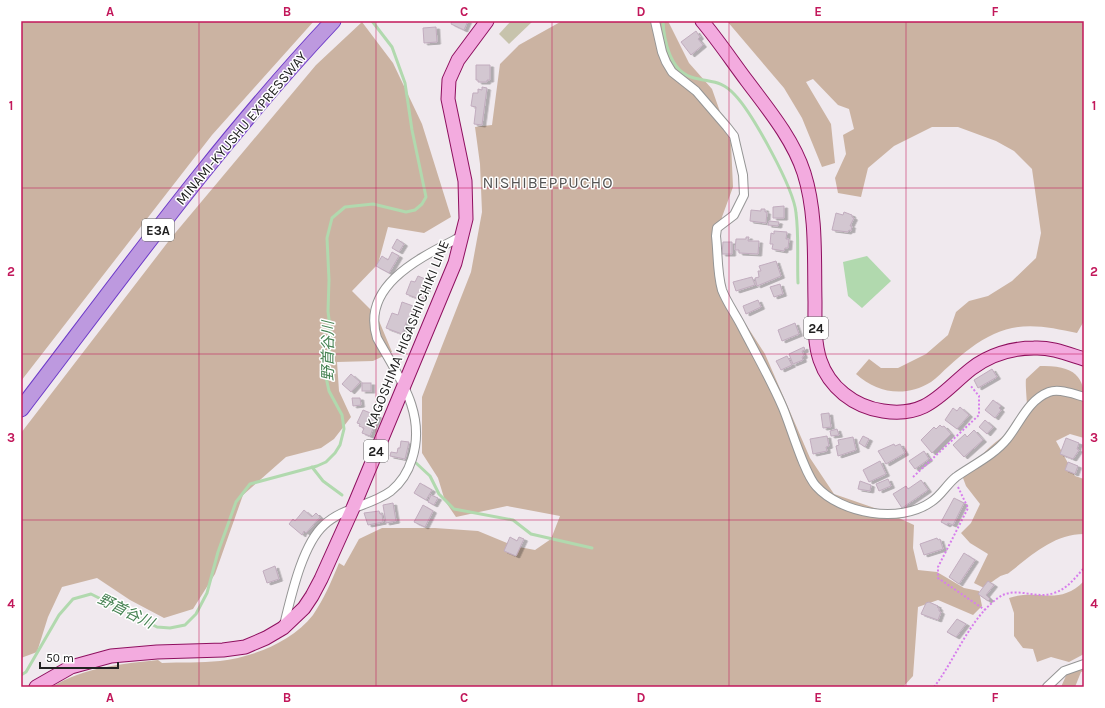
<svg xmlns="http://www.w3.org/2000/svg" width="1105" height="708" font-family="Karla,'Noto Sans JP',sans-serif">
<defs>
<filter id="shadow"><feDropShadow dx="3.5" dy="2" stdDeviation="0" flood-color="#0004"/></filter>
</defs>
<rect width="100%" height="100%" fill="#f0e9ee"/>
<g fill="#cbb3a2">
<polygon points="21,21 314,21 212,135 21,381"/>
<path d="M 562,21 L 668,21 L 689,63 L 712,89 L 731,143 L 733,187 L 722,217 L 717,269 L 732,303 L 765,354 L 810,458 L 834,494 L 886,512 L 914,525 L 913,548 L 918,570 L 937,572 L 964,588 L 979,591 L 982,606 L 973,615 L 938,600 L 918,607 L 913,676 L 903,687 L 52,687 C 84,667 122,664 158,660 L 162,663 C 181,662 201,663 220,661 C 253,657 292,642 313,615 C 324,599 332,580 339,563 L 344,566 L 359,539 L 382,528 L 435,528 L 478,531 L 514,546 L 535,550 L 551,539 L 560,516 L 507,506 L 456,517 L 445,501 L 438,478 L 422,453 L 422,397 L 471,272 L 482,212 L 480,164 L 475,127 L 492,125 L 500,64 L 519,45 Z"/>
<path d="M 727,21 L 1084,21 L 1084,321 L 1077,333 C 1048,327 1022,321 994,334 C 978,341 962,354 949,366 C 943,371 937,378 931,382 C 905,398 877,393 856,374 L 869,359 L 881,368 L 898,368 L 926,354 L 948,335 L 956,312 L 969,301 L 988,296 L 1012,281 L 1036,258 L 1041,233 L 1032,169 L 1014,151 L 996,141 L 958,127 L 932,127 L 894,146 L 868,168 L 861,197 L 838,193 L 835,178 L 846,154 L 843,135 L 854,129 L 849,109 L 838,105 L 813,79 L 806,82 L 831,124 L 835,163 L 822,167 L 802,118 L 784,88 Z"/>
<polygon points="362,22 393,63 422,124 451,217 424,233 388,227 378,264 352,291 377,316 392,352 373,361 337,362 339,391 351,417 334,439 321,448 286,457 243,495 215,574 193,609 164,618 130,600 97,578 62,587 48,617 37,652 21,658 21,433 171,238 316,65"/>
<path d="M 1040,366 C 1095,364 1084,397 1084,438 L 1070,434 L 1056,441 L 1075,476 L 1084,479 L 1084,534 C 1054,534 1032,555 1010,572 C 1007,575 1003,574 999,577 C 994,580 989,584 984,588 L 974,583 L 988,554 L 970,543 L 961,533 L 971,523 L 980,504 L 966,486 L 963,478 C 974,463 986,449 1001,438 C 1010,430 1023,425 1027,412 C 1028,409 1025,386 1026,379 Z"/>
<path d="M 1084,581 L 1084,654 L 1069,662 L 1051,657 L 1037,662 L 1033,649 L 1023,648 L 1014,636 L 1014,613 L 1009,598 C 1038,588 1059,607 1084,581 Z"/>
<polygon points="1084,664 1084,671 1081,672 1075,687 1061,687 1069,669"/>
</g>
<polygon fill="#c7c3ac" points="511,21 533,21 509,44 499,34"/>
<polygon fill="#b1d9ae" points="867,256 891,281 862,308 848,296 843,262"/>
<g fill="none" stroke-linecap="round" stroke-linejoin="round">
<g stroke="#b1d9ae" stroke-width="3">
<path d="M 663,21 C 664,41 670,70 691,77 C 710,83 721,79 735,95 C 752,113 794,188 796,213 C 799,236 797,260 798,283"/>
<polyline points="416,463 430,476 439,494 454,509 513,520 531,534 592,548"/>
<polyline points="312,467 323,481 342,495"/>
<polyline points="21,675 26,672 59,615 73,599 91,594 157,627 170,628 185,625 196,614 207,593 218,552 236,502 250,484 317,466 326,462 335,453 340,445 344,429 342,415 329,391 326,377 331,337 328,311 329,280 327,238 332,218 345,207 373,204 406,212 415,210 422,204 426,197 412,130 405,83 392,47 372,21"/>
</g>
</g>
<g fill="#d3c7d1" stroke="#c1acbe" filter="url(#shadow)">
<polygon points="452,21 468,21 464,30 451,24"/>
<polygon points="436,27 437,42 424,43 423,28"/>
<polygon points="696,31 700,37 698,39 703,45 691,55 681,42"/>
<polygon points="476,65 490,65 490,80 487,80 487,82 478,82 478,80 476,80"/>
<polygon points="482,87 487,88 482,125 474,124 476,107 471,106 473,93 478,93 478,89 482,90"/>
<polygon points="784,206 784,218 773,218 773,207"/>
<polygon points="761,209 765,209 765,212 767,212 766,223 750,221 751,210 761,211"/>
<polygon points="844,212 852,215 852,217 854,218 850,226 852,226 851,231 849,230 848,232 832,230 836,213 843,215"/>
<polygon points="769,221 779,222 778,226 768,225"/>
<polygon points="774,231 787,232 786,239 789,239 788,248 785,248 784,251 772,249 773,244 770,244 771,233 774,234"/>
<polygon points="746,237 749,237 748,241 759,241 758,254 739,253 739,250 735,250 736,239 746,239"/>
<polygon points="397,239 404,244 399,252 392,248"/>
<polygon points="723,242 732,242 732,254 722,254"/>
<polygon points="392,252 399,256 389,273 376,266 382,256 388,260"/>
<polygon points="776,261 781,276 757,286 755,278 759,277 758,271 761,271 759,266"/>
<polygon points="418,276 430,281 422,300 406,294 411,281 415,282"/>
<polygon points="752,277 755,285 736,291 733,282"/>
<polygon points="780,284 783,294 774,297 770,287"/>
<polygon points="758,300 761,307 746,314 743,306"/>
<polygon points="402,302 416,307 411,321 407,320 402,334 386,328 392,313 398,315"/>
<polygon points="795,323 799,334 782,341 778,330"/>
<polygon points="804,347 805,350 802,351 804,356 802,357 803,360 793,364 789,354"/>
<polygon points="787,356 792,365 781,370 776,361"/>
<polygon points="992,369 997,377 978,388 974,380"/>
<polygon points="351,374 360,382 351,392 342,384"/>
<rect x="362" y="383" width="9" height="8"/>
<polygon points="352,398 360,398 361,405 353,406"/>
<polygon points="993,400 1001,406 999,408 1001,410 995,418 985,410"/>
<polygon points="960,407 969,415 957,429 945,420 953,408 957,411"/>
<polygon points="363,410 378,416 370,436 362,433 364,428 359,426 360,424 357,423"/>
<polygon points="829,413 831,427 823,428 821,414"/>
<polygon points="985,420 993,427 987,434 979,427"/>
<polygon points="940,425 942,427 944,426 951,434 932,453 921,440 934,427 936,429"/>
<polygon points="837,429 839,435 831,436 830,431"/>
<polygon points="974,430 983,440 964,457 953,445 965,434 967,437"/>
<polygon points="827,436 829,446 826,447 827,451 813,454 810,439"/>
<polygon points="863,436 869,439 865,447 859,443"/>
<polygon points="853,437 856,450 838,456 836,446 839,445 838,440"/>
<polygon points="1066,438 1079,443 1077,449 1079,450 1073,459 1060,454"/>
<polygon points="401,441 409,442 405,459 390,456 391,452 397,453 398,448 400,448"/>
<polygon points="894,444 895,446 900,444 905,453 886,464 878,451"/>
<polygon points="924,451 929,459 915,469 909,461"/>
<polygon points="880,461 886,474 869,482 863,470"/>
<polygon points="1068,462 1078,466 1075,474 1065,470"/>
<polygon points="888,479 891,486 879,491 876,484"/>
<polygon points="921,480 928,490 902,508 893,494 906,486 908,489"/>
<polygon points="860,481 871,485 870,491 858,489"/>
<polygon points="420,483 432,490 426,500 414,493"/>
<polygon points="431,495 438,498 434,505 428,502"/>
<polygon points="954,498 964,503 953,525 948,523 947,525 941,522"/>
<polygon points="393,503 396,521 386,523 383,505"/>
<polygon points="423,505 433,511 425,527 414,522"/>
<polygon points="304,510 312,517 316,513 320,517 306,533 304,531 302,535 289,524 293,519 295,521"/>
<polygon points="379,511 380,514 382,514 383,522 368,525 364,513"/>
<polygon points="510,537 517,541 519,537 524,539 516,556 504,551"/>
<polygon points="937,538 938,540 940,539 943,549 924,555 920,544"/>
<polygon points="964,553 975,560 959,584 949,577"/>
<polygon points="275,566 279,579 267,583 263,571"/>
<polygon points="988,581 994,585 986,595 990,599 988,601 978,594"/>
<polygon points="929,602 938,606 937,607 939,608 939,611 941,612 938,620 921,614 926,603"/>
<polygon points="957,619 966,624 956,637 947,632"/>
</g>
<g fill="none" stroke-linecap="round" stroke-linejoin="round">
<defs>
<g id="minor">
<path d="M 655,21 L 662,52 L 666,62 L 672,72 L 696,91 L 727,127 L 734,136 L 736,145 L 743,175 L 744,195 L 734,215 L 717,228 L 716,236 C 718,253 717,273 722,290 C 727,303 736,315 742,327 C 756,354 771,380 783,408 C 791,427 804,473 816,486 C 841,514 900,524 931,502 C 941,496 947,484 956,477 C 973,465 994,455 1007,439 C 1020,423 1028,400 1049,392 C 1059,388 1074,394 1084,397"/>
<path d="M 284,625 C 291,597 302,545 324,525 C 343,507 371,506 391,491 C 402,482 408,472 412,459 C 427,413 398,376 377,338 C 360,284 424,256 462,236"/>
<polyline points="1047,687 1064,671 1084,664"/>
</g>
<g id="primary">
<path d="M 702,21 C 718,40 732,61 747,81 C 768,109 793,139 804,173 C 817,214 814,260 815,302 C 815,321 814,342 820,360 C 829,387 854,407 883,411 C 927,418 941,393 971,369 C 989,355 1012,348 1034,348 C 1051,347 1068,354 1084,359"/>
<polyline points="36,687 71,667 111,656 157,652 223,650 245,647 266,638 283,628 304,608 312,596 321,579 353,508 455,263 466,219 465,181 448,99 449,80 458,60 487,21"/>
</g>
<path id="motorway" d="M 21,409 C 122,277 219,142 333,21"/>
</defs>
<use href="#minor" stroke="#959595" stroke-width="10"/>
<use href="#primary" stroke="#8e105f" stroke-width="15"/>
<use href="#motorway" stroke="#6e3bc9" stroke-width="17"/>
<g stroke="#d77eec" stroke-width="2" stroke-dasharray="2 2" stroke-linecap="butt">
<polyline points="913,477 979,415 979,396 970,385"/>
<polyline points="958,487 968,508 938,567 938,578 985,610"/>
<path d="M 934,687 C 955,660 970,618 998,598 C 1015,585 1036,600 1054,593 C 1067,589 1075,578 1084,568"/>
</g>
<use href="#minor" stroke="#fff" stroke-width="8"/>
<use href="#primary" stroke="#f3abdf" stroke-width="13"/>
<use href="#motorway" stroke="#bd99df" stroke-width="15"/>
</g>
<path fill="none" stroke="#c2185b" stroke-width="1" stroke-opacity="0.55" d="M 199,21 L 199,687M 376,21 L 376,687M 552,21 L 552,687M 729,21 L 729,687M 906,21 L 906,687M 21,188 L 1084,188M 21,354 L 1084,354M 21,520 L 1084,520"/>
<g text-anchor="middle" stroke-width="3" stroke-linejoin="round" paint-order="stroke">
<g fill="#fff" stroke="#646464" stroke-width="1">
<rect x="142" y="219" width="32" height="22" rx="3"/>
<rect x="804" y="317" width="24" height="22" rx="3"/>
<rect x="364" y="440" width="24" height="22" rx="3"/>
</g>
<g font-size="13" font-weight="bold" fill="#212121">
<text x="158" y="235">E3A</text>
<text x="816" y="333">24</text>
<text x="376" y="456">24</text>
</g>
<g font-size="14" fill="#212121" stroke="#fff">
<text transform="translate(241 128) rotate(-50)" y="5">MINAMI-KYUSHU EXPRESSWAY</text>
<text transform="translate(407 334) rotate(-68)" y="5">KAGOSHIMA HIGASHIICHIKI LINE</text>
</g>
<g font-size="15" font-style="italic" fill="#458252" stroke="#fff">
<text transform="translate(328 351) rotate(-90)" y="5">野首谷川</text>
<text transform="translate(126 611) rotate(26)" y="5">野首谷川</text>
</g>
<g font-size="16" letter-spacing="1" fill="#545454" stroke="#fff">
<text x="548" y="188">NISHIBEPPUCHO</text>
</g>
</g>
<rect width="1105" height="708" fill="none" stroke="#ffffff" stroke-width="44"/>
<path d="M40 662v6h78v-6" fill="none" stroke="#212121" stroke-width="2"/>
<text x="46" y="662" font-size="12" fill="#212121" stroke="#ffffff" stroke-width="3" paint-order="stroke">50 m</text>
<rect x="22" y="22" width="1061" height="664" fill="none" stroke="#c2185b" stroke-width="1.5"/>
<g font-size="13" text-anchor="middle" font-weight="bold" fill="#c2185b">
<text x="110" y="16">A</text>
<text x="287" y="16">B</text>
<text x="464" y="16">C</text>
<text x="641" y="16">D</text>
<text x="818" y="16">E</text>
<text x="995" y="16">F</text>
<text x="11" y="110">1</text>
<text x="1094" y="110">1</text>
<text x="11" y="276">2</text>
<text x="1094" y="276">2</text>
<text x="11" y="442">3</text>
<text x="1094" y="442">3</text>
<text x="11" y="608">4</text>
<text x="1094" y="608">4</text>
<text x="110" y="702">A</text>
<text x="287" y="702">B</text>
<text x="464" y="702">C</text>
<text x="641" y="702">D</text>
<text x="818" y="702">E</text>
<text x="995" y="702">F</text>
</g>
</svg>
